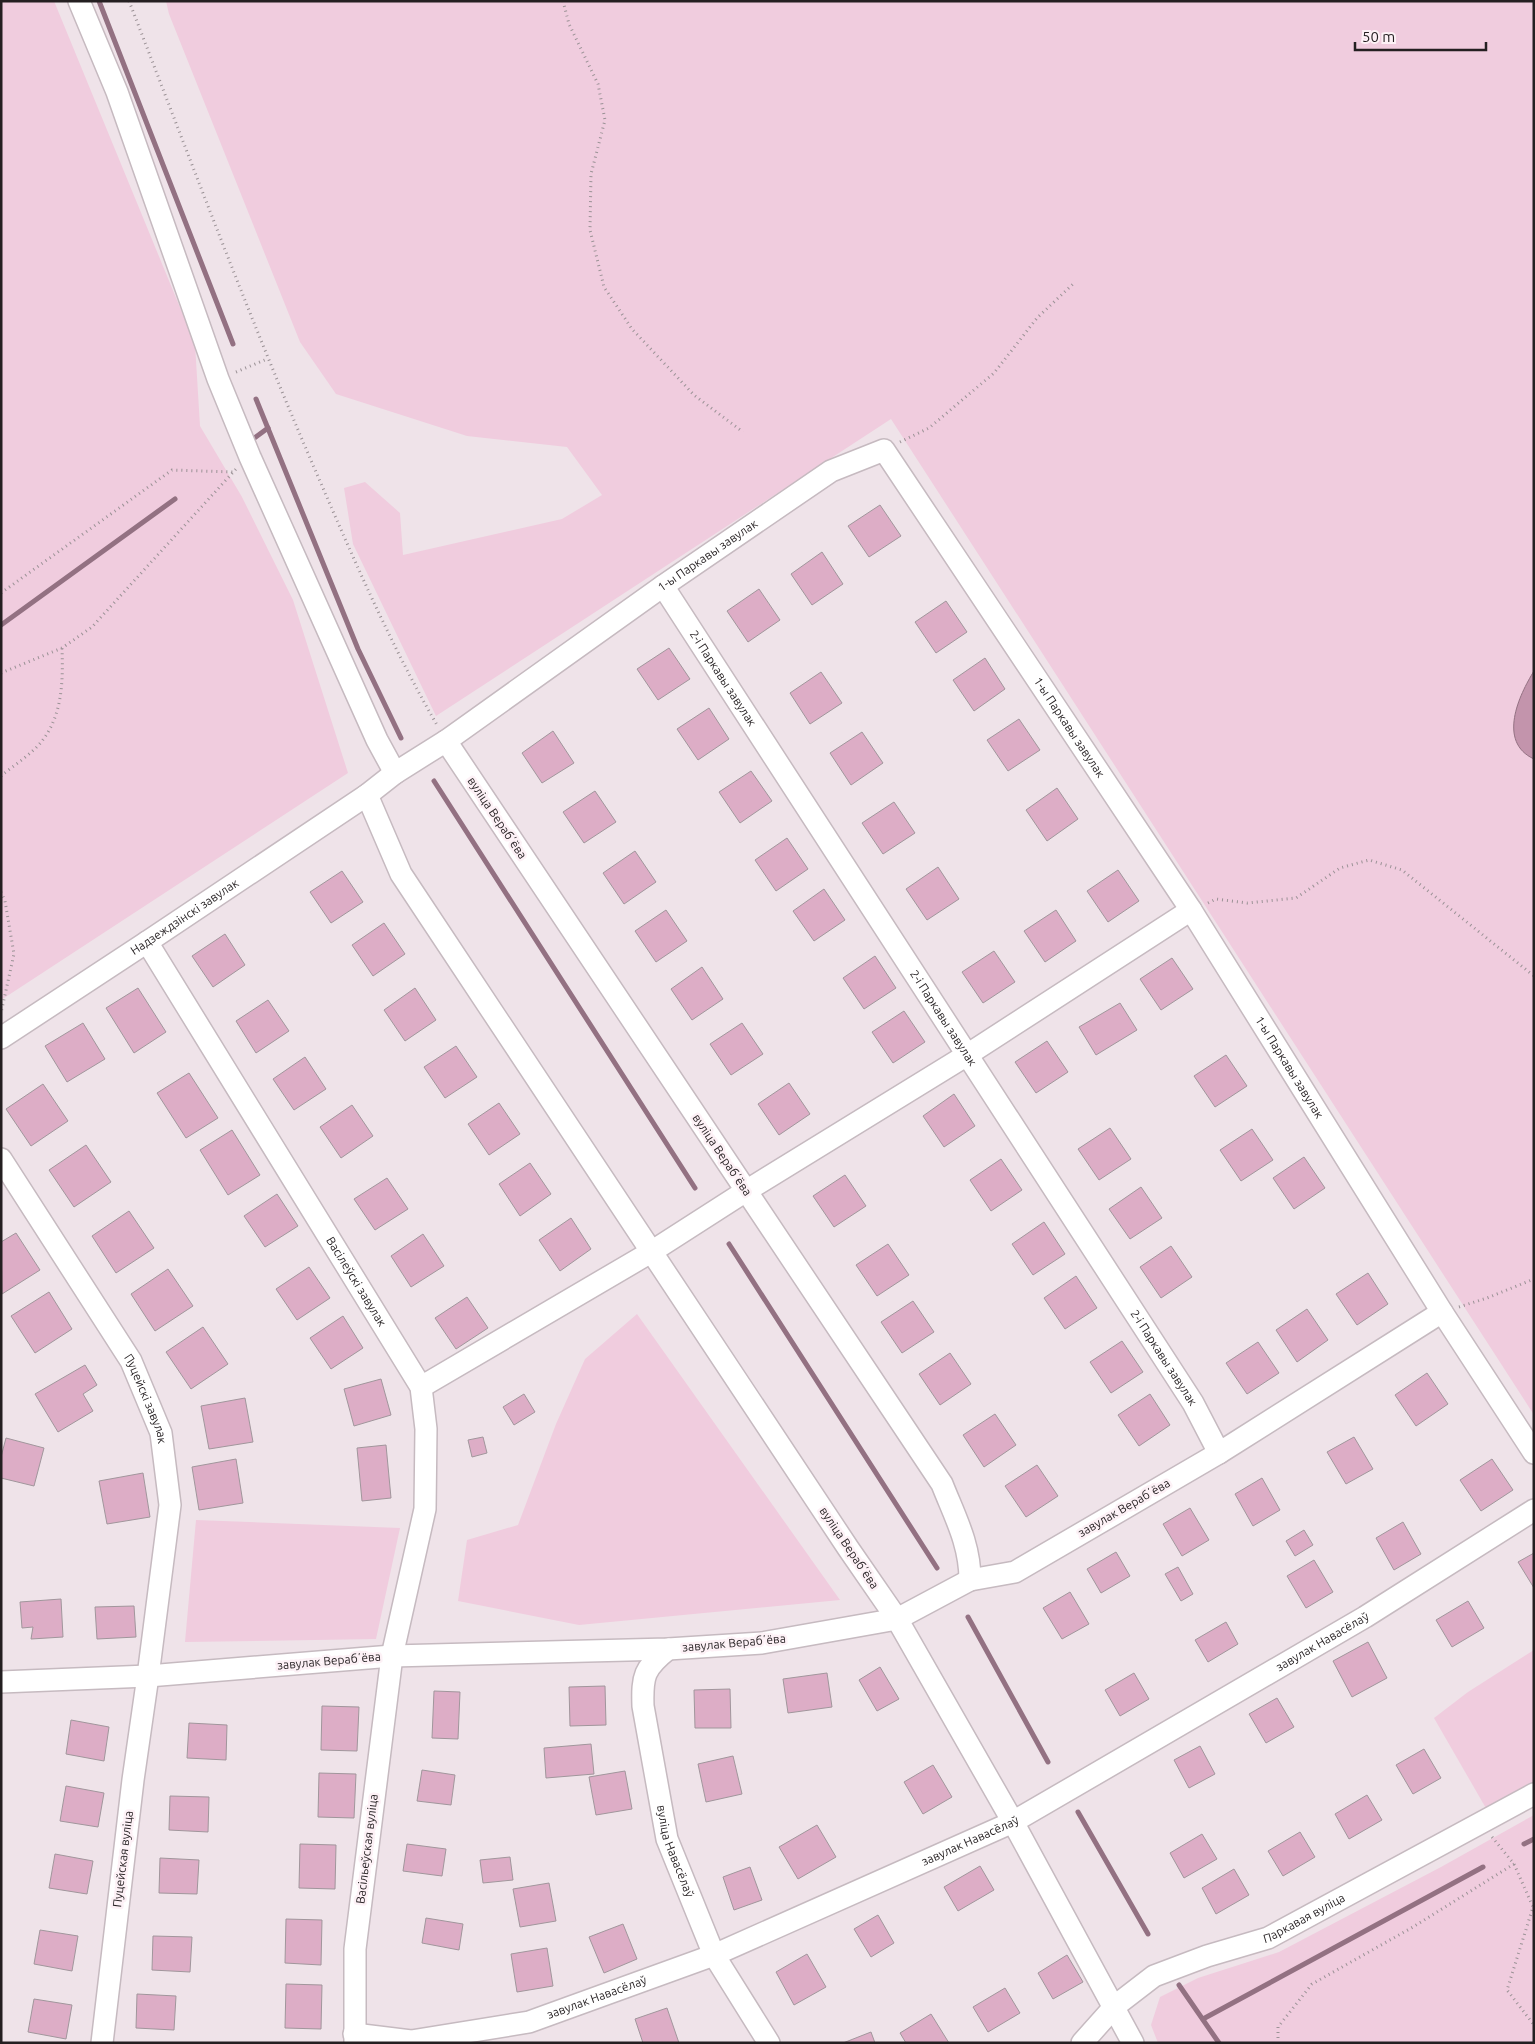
<svg xmlns="http://www.w3.org/2000/svg" width="1535" height="2044" font-family="Ubuntu,sans-serif">
<rect width="100%" height="100%" fill="#efe3e9"/>
<g fill="#f0ccde">
<polygon points="1,1 54,1 195,344 200,426 242,497 293,600 348,773 1,1000"/>
<polygon points="166,1 1534,1 1534,1415 891,419 436,716 353,544 344,488 365,482 400,513 403,555 562,519 602,495 567,447 467,436 336,394 300,342 169,14"/>
<polygon points="637,1314 840,1600 579,1625 458,1601 467,1540 518,1525 556,1424 585,1359"/>
<polygon points="196,1520 400,1528 376,1639 185,1642"/>
<polygon points="1534,1650 1534,1786 1487,1810 1434,1718 1468,1692"/>
<polygon points="1534,1815 1534,2043 1158,2043 1151,2025 1160,1997 1198,1978 1279,1952 1441,1867"/>
</g>
<path fill="#c394ac" stroke="#937182" d="M 1534,671 L 1534,759 C 1497,742 1519,695 1534,671 Z"/>
<g fill="none" stroke-linecap="round" stroke-linejoin="round">
<g stroke="#937182" stroke-width="5">
<polyline points="99,1 233,344"/>
<polyline points="256,399 358,649 401,738"/>
<polyline points="253,439 268,428"/>
<polyline points="1,625 175,499"/>
<polyline points="434,781 695,1188"/>
<polyline points="729,1244 937,1568"/>
<polyline points="968,1617 1048,1762"/>
<polyline points="1078,1812 1148,1934"/>
<polyline points="1524,1844 1534,1839"/>
<polyline points="1179,1985 1219,2043"/>
<polyline points="1203,2019 1483,1867"/>
</g>
</g>
<g fill="#ddadc6" stroke="#a1969c">
<polygon points="880,505 901,536 869,557 848,526"/>
<polygon points="822,552 843,584 812,605 791,574"/>
<polygon points="759,589 780,620 748,642 727,611"/>
<polygon points="946,601 967,632 936,653 915,622"/>
<polygon points="669,648 690,679 658,700 637,669"/>
<polygon points="985,658 1005,689 974,711 953,680"/>
<polygon points="821,672 842,703 810,724 790,693"/>
<polygon points="709,708 729,739 698,760 677,729"/>
<polygon points="1019,719 1040,750 1008,771 987,740"/>
<polygon points="553,731 574,763 542,783 522,753"/>
<polygon points="862,732 883,763 851,785 830,753"/>
<polygon points="751,771 772,801 740,823 719,792"/>
<polygon points="1057,788 1078,819 1047,841 1026,810"/>
<polygon points="595,791 616,822 584,843 563,812"/>
<polygon points="894,802 915,833 883,854 862,823"/>
<polygon points="787,838 808,869 776,891 755,860"/>
<polygon points="635,851 656,882 624,904 603,873"/>
<polygon points="938,867 959,899 927,920 906,889"/>
<polygon points="1118,870 1139,901 1108,922 1087,891"/>
<polygon points="342,871 363,902 331,923 310,892"/>
<polygon points="824,889 845,920 814,941 793,911"/>
<polygon points="666,910 687,941 656,962 635,931"/>
<polygon points="1056,910 1076,941 1045,962 1024,931"/>
<polygon points="384,923 405,954 373,976 352,945"/>
<polygon points="225,934 245,965 213,987 192,956"/>
<polygon points="994,951 1015,982 983,1003 962,972"/>
<polygon points="875,956 896,988 864,1009 843,978"/>
<polygon points="1172,958 1193,989 1161,1010 1140,979"/>
<polygon points="702,967 723,999 692,1020 671,989"/>
<polygon points="138,988 166,1032 134,1053 106,1008"/>
<polygon points="415,988 436,1020 405,1041 384,1010"/>
<polygon points="268,1000 289,1031 256,1053 236,1021"/>
<polygon points="1120,1003 1137,1030 1096,1055 1079,1027"/>
<polygon points="904,1011 925,1042 893,1063 872,1032"/>
<polygon points="83,1023 105,1059 67,1082 45,1046"/>
<polygon points="742,1023 763,1054 731,1075 710,1044"/>
<polygon points="1047,1041 1068,1072 1036,1093 1015,1062"/>
<polygon points="456,1046 477,1077 445,1098 424,1067"/>
<polygon points="1226,1055 1247,1086 1215,1107 1194,1076"/>
<polygon points="305,1057 326,1089 294,1110 273,1079"/>
<polygon points="189,1073 218,1118 186,1138 157,1093"/>
<polygon points="789,1083 810,1114 779,1135 758,1104"/>
<polygon points="43,1084 68,1121 31,1146 6,1109"/>
<polygon points="954,1094 975,1126 944,1147 923,1116"/>
<polygon points="499,1103 520,1134 489,1155 468,1124"/>
<polygon points="352,1105 373,1136 341,1158 320,1127"/>
<polygon points="1110,1128 1131,1159 1099,1180 1078,1149"/>
<polygon points="1252,1129 1273,1160 1241,1181 1220,1150"/>
<polygon points="232,1130 260,1175 228,1195 200,1150"/>
<polygon points="86,1145 111,1182 74,1207 49,1170"/>
<polygon points="1304,1157 1325,1188 1294,1209 1273,1178"/>
<polygon points="1001,1159 1022,1190 991,1211 970,1180"/>
<polygon points="530,1163 551,1194 520,1216 499,1184"/>
<polygon points="845,1175 866,1206 834,1227 813,1196"/>
<polygon points="387,1178 408,1209 375,1230 354,1199"/>
<polygon points="1141,1187 1162,1218 1130,1239 1109,1209"/>
<polygon points="277,1194 298,1226 265,1247 244,1216"/>
<polygon points="129,1211 154,1248 116,1273 92,1236"/>
<polygon points="571,1218 591,1249 560,1271 539,1240"/>
<polygon points="1044,1222 1065,1254 1033,1275 1012,1244"/>
<polygon points="16,1233 40,1270 2,1294 1,1242"/>
<polygon points="423,1234 444,1266 411,1287 391,1256"/>
<polygon points="888,1244 909,1275 877,1296 856,1265"/>
<polygon points="1171,1246 1192,1277 1161,1298 1140,1267"/>
<polygon points="309,1267 330,1298 297,1320 276,1289"/>
<polygon points="168,1269 193,1306 155,1331 131,1294"/>
<polygon points="1368,1273 1388,1304 1357,1325 1336,1294"/>
<polygon points="1076,1276 1097,1308 1065,1329 1044,1298"/>
<polygon points="49,1292 72,1329 35,1353 11,1316"/>
<polygon points="467,1297 488,1328 456,1349 435,1318"/>
<polygon points="913,1301 934,1332 902,1353 881,1322"/>
<polygon points="1307,1309 1328,1340 1297,1362 1276,1330"/>
<polygon points="343,1316 363,1348 331,1369 310,1338"/>
<polygon points="203,1327 228,1364 191,1389 166,1352"/>
<polygon points="1122,1341 1143,1372 1111,1393 1090,1362"/>
<polygon points="1258,1342 1279,1373 1247,1394 1226,1363"/>
<polygon points="950,1353 971,1384 940,1405 919,1374"/>
<polygon points="85,1365 97,1385 83,1394 93,1411 58,1432 35,1394"/>
<polygon points="1427,1373 1448,1404 1416,1426 1395,1395"/>
<polygon points="381,1379 391,1415 354,1426 344,1389"/>
<polygon points="524,1394 535,1412 514,1425 503,1407"/>
<polygon points="1150,1394 1170,1425 1139,1446 1118,1415"/>
<polygon points="245,1398 253,1442 209,1449 201,1406"/>
<polygon points="995,1414 1016,1445 984,1467 963,1435"/>
<polygon points="483,1437 487,1453 472,1457 468,1440"/>
<polygon points="1354,1437 1373,1469 1346,1484 1327,1452"/>
<polygon points="6,1438 44,1448 34,1486 1,1478 1,1457"/>
<polygon points="386,1445 391,1498 362,1501 357,1448"/>
<polygon points="236,1459 243,1503 199,1510 192,1467"/>
<polygon points="1492,1459 1513,1490 1481,1511 1460,1480"/>
<polygon points="1037,1465 1058,1496 1026,1517 1005,1486"/>
<polygon points="143,1473 150,1517 107,1524 99,1481"/>
<polygon points="1262,1478 1280,1510 1253,1526 1235,1494"/>
<polygon points="1190,1508 1209,1540 1182,1556 1163,1524"/>
<polygon points="1403,1522 1421,1554 1394,1570 1376,1538"/>
<polygon points="1304,1530 1313,1545 1295,1556 1286,1541"/>
<polygon points="1116,1552 1130,1576 1101,1593 1087,1569"/>
<polygon points="1534,1553 1534,1588 1518,1562"/>
<polygon points="1314,1560 1333,1592 1306,1608 1287,1576"/>
<polygon points="1178,1567 1193,1594 1181,1601 1165,1574"/>
<polygon points="1070,1592 1089,1624 1062,1639 1043,1608"/>
<polygon points="61,1599 63,1637 31,1639 33,1627 22,1628 20,1602"/>
<polygon points="1468,1601 1484,1628 1452,1647 1436,1620"/>
<polygon points="134,1606 136,1637 97,1639 95,1607"/>
<polygon points="1226,1622 1238,1644 1208,1662 1195,1640"/>
<polygon points="1368,1642 1387,1678 1352,1697 1333,1661"/>
<polygon points="880,1667 899,1699 877,1711 859,1680"/>
<polygon points="827,1673 832,1707 788,1713 783,1679"/>
<polygon points="1134,1673 1149,1699 1120,1716 1105,1690"/>
<polygon points="605,1686 606,1725 570,1726 569,1687"/>
<polygon points="730,1689 731,1728 695,1728 694,1690"/>
<polygon points="434,1691 460,1692 458,1739 432,1738"/>
<polygon points="1277,1698 1294,1727 1266,1743 1249,1714"/>
<polygon points="322,1706 359,1707 357,1751 321,1750"/>
<polygon points="71,1720 109,1727 104,1761 66,1754"/>
<polygon points="189,1723 227,1725 226,1760 187,1758"/>
<polygon points="591,1744 594,1774 546,1778 544,1748"/>
<polygon points="1200,1746 1215,1774 1189,1788 1174,1760"/>
<polygon points="1424,1749 1441,1778 1413,1794 1396,1765"/>
<polygon points="733,1756 742,1794 706,1802 698,1764"/>
<polygon points="933,1765 952,1797 923,1814 904,1782"/>
<polygon points="422,1770 455,1775 451,1805 417,1801"/>
<polygon points="625,1771 632,1809 596,1815 589,1777"/>
<polygon points="319,1773 356,1774 354,1818 318,1817"/>
<polygon points="66,1786 104,1793 98,1827 60,1821"/>
<polygon points="1367,1795 1382,1820 1349,1839 1335,1814"/>
<polygon points="170,1796 209,1797 208,1832 169,1830"/>
<polygon points="817,1825 836,1857 798,1879 779,1847"/>
<polygon points="1300,1832 1315,1857 1283,1876 1268,1851"/>
<polygon points="1202,1834 1217,1859 1184,1878 1170,1853"/>
<polygon points="300,1844 336,1845 335,1889 299,1888"/>
<polygon points="407,1844 446,1849 442,1876 403,1871"/>
<polygon points="55,1854 93,1861 87,1894 49,1888"/>
<polygon points="510,1857 513,1880 483,1883 480,1860"/>
<polygon points="160,1858 199,1860 197,1894 159,1893"/>
<polygon points="980,1866 994,1890 958,1911 944,1887"/>
<polygon points="750,1867 762,1900 734,1910 723,1877"/>
<polygon points="1234,1869 1249,1895 1216,1914 1202,1888"/>
<polygon points="549,1883 556,1921 520,1927 513,1889"/>
<polygon points="878,1915 894,1943 871,1957 854,1929"/>
<polygon points="426,1918 463,1924 459,1950 422,1943"/>
<polygon points="286,1919 322,1920 321,1965 285,1963"/>
<polygon points="623,1924 637,1959 604,1973 589,1937"/>
<polygon points="40,1930 78,1936 72,1971 34,1964"/>
<polygon points="153,1936 192,1937 190,1972 152,1970"/>
<polygon points="547,1948 553,1986 517,1992 511,1954"/>
<polygon points="807,1954 826,1987 794,2005 776,1972"/>
<polygon points="1067,1955 1083,1982 1053,1999 1038,1973"/>
<polygon points="286,1984 322,1985 321,2029 285,2028"/>
<polygon points="1005,1988 1020,2013 988,2032 973,2007"/>
<polygon points="137,1994 176,1996 174,2030 136,2028"/>
<polygon points="34,1999 72,2005 66,2039 28,2032"/>
<polygon points="667,2008 679,2043 643,2043 635,2019"/>
<polygon points="931,2014 949,2043 906,2043 900,2033"/>
<polygon points="871,2032 875,2043 843,2043"/>
</g>
<g fill="none" stroke-linecap="round" stroke-linejoin="round">
<defs>
<g id="minor">
<polyline points="79,1 117,92 218,379 250,457 377,740 395,773"/>
<path id="s1" d="M 663,586 L 1193,1403 L 1219,1453"/>
<path d="M 446,741 L 942,1484 C 955,1517 970,1544 970,1580"/>
<polyline points="367,795 401,874 848,1548 897,1619 1013,1822 1133,2043"/>
<path id="s2" d="M 147,942 L 421,1387 L 426,1429 L 425,1509 L 392,1656 L 355,1949 L 355,2043"/>
<path id="s3" d="M 1,1038 L 147,942 L 367,795 L 395,773 L 446,741 L 663,586 L 831,471 L 884,450 L 1191,910 L 1442,1312 L 1534,1453"/>
<path id="s4" d="M 1,1159 L 131,1361 L 161,1433 L 170,1505 L 148,1676 L 133,1780 L 102,2043"/>
<polyline points="421,1387 651,1252 746,1191 967,1055 1191,910"/>
<path id="s5" d="M 668,1649 C 644,1668 642,1676 643,1706 L 667,1839 L 714,1955 L 769,2043"/>
<polyline points="1,1682 148,1676 392,1656 668,1649 762,1643 897,1619 970,1580 1015,1572 1219,1453 1442,1312"/>
<path id="s6" d="M 354,2034 L 411,2041 L 529,2022 L 714,1955 L 1013,1822 L 1365,1617 L 1534,1510"/>
<path id="s7" d="M 1082,2043 L 1115,2006 L 1154,1976 L 1207,1956 L 1268,1938 L 1534,1794"/>
</g>
</defs>
<use href="#minor" stroke="#c6bac0" stroke-width="24"/>
<g stroke="#9b9296" stroke-width="3" stroke-dasharray="1 4" stroke-linecap="butt">
<path d="M 129,1 C 189,156 247,312 313,465 C 351,553 389,642 437,725"/>
<polyline points="563,1 569,24 598,84 605,120 591,174 590,230 604,287 632,329 694,395 743,432"/>
<polyline points="236,372 267,359"/>
<polyline points="900,442 929,428 994,373 1037,318 1073,284"/>
<polyline points="1,593 172,470 233,472"/>
<polyline points="1,673 62,648 92,627 236,469"/>
<path d="M 1,776 C 13,766 33,753 42,741 C 63,714 63,680 62,648"/>
<polyline points="1,892 5,901 14,954 1,1013"/>
<polyline points="1208,903 1216,899 1247,903 1296,898 1340,868 1369,860 1402,870 1534,976"/>
<polyline points="1459,1307 1487,1298 1534,1279"/>
<polyline points="1492,1837 1514,1864 1533,1907 1507,1990 1534,2025"/>
<polyline points="1278,2043 1278,2027 1312,1984 1413,1927 1514,1864"/>
</g>
<use href="#minor" stroke="#fff" stroke-width="21"/>
</g>
<g text-anchor="middle" stroke-width="5" stroke-linejoin="round" paint-order="stroke">
<g font-size="12" fill="#241f21" stroke="#fdf1f6">
<text dy="4" stroke="none"><textPath href="#s3" startOffset="856">1-ы Паркавы завулак</textPath></text>
<text dy="4" stroke="none"><textPath href="#s1" startOffset="110">2-і Паркавы завулак</textPath></text>
<text dy="4" stroke="none"><textPath href="#s3" startOffset="1396">1-ы Паркавы завулак</textPath></text>
<text transform="translate(497 818) rotate(56)" y="4">вуліца Верабʼёва</text>
<text dy="4" stroke="none"><textPath href="#s3" startOffset="220">Надзеждзінскі завулак</textPath></text>
<text dy="4" stroke="none"><textPath href="#s1" startOffset="515">2-і Паркавы завулак</textPath></text>
<text dy="4" stroke="none"><textPath href="#s3" startOffset="1801">1-ы Паркавы завулак</textPath></text>
<text transform="translate(722 1155) rotate(56)" y="4">вуліца Верабʼёва</text>
<text dy="4" stroke="none"><textPath href="#s2" startOffset="399">Васілеўскі завулак</textPath></text>
<text dy="4" stroke="none"><textPath href="#s1" startOffset="920">2-і Паркавы завулак</textPath></text>
<text dy="4" stroke="none"><textPath href="#s4" startOffset="281">Пуцейскі завулак</textPath></text>
<text transform="translate(1124 1508) rotate(-30)" y="4">завулак Верабʼёва</text>
<text transform="translate(849 1548) rotate(56)" y="4">вуліца Верабʼёва</text>
<text dy="4" stroke="none"><textPath href="#s6" startOffset="1059">завулак Навасёлаў</textPath></text>
<text transform="translate(734 1643) rotate(-5)" y="4">завулак Верабʼёва</text>
<text transform="translate(329 1661) rotate(-5)" y="4">завулак Верабʼёва</text>
<text dy="4" stroke="none"><textPath href="#s6" startOffset="654">завулак Навасёлаў</textPath></text>
<text transform="translate(367 1849) rotate(-83)" y="4">Васільеўская вуліца</text>
<text dy="4" stroke="none"><textPath href="#s5" startOffset="215">вуліца Навасёлаў</textPath></text>
<text transform="translate(123 1859) rotate(-83)" y="4">Пуцейская вуліца</text>
<text dy="4" stroke="none"><textPath href="#s7" startOffset="260">Паркавая вуліца</textPath></text>
<text dy="4" stroke="none"><textPath href="#s6" startOffset="249">завулак Навасёлаў</textPath></text>
</g>
</g>
<rect width="1535" height="2044" fill="none" stroke="#241f21" stroke-width="5"/>
<path d="M1355 42v8h131v-8" fill="none" stroke="#241f21" stroke-width="2.5"/>
<text x="1362" y="42" font-size="15" fill="#241f21" stroke="#fdf1f6" stroke-width="4" paint-order="stroke">50 m</text>
</svg>
